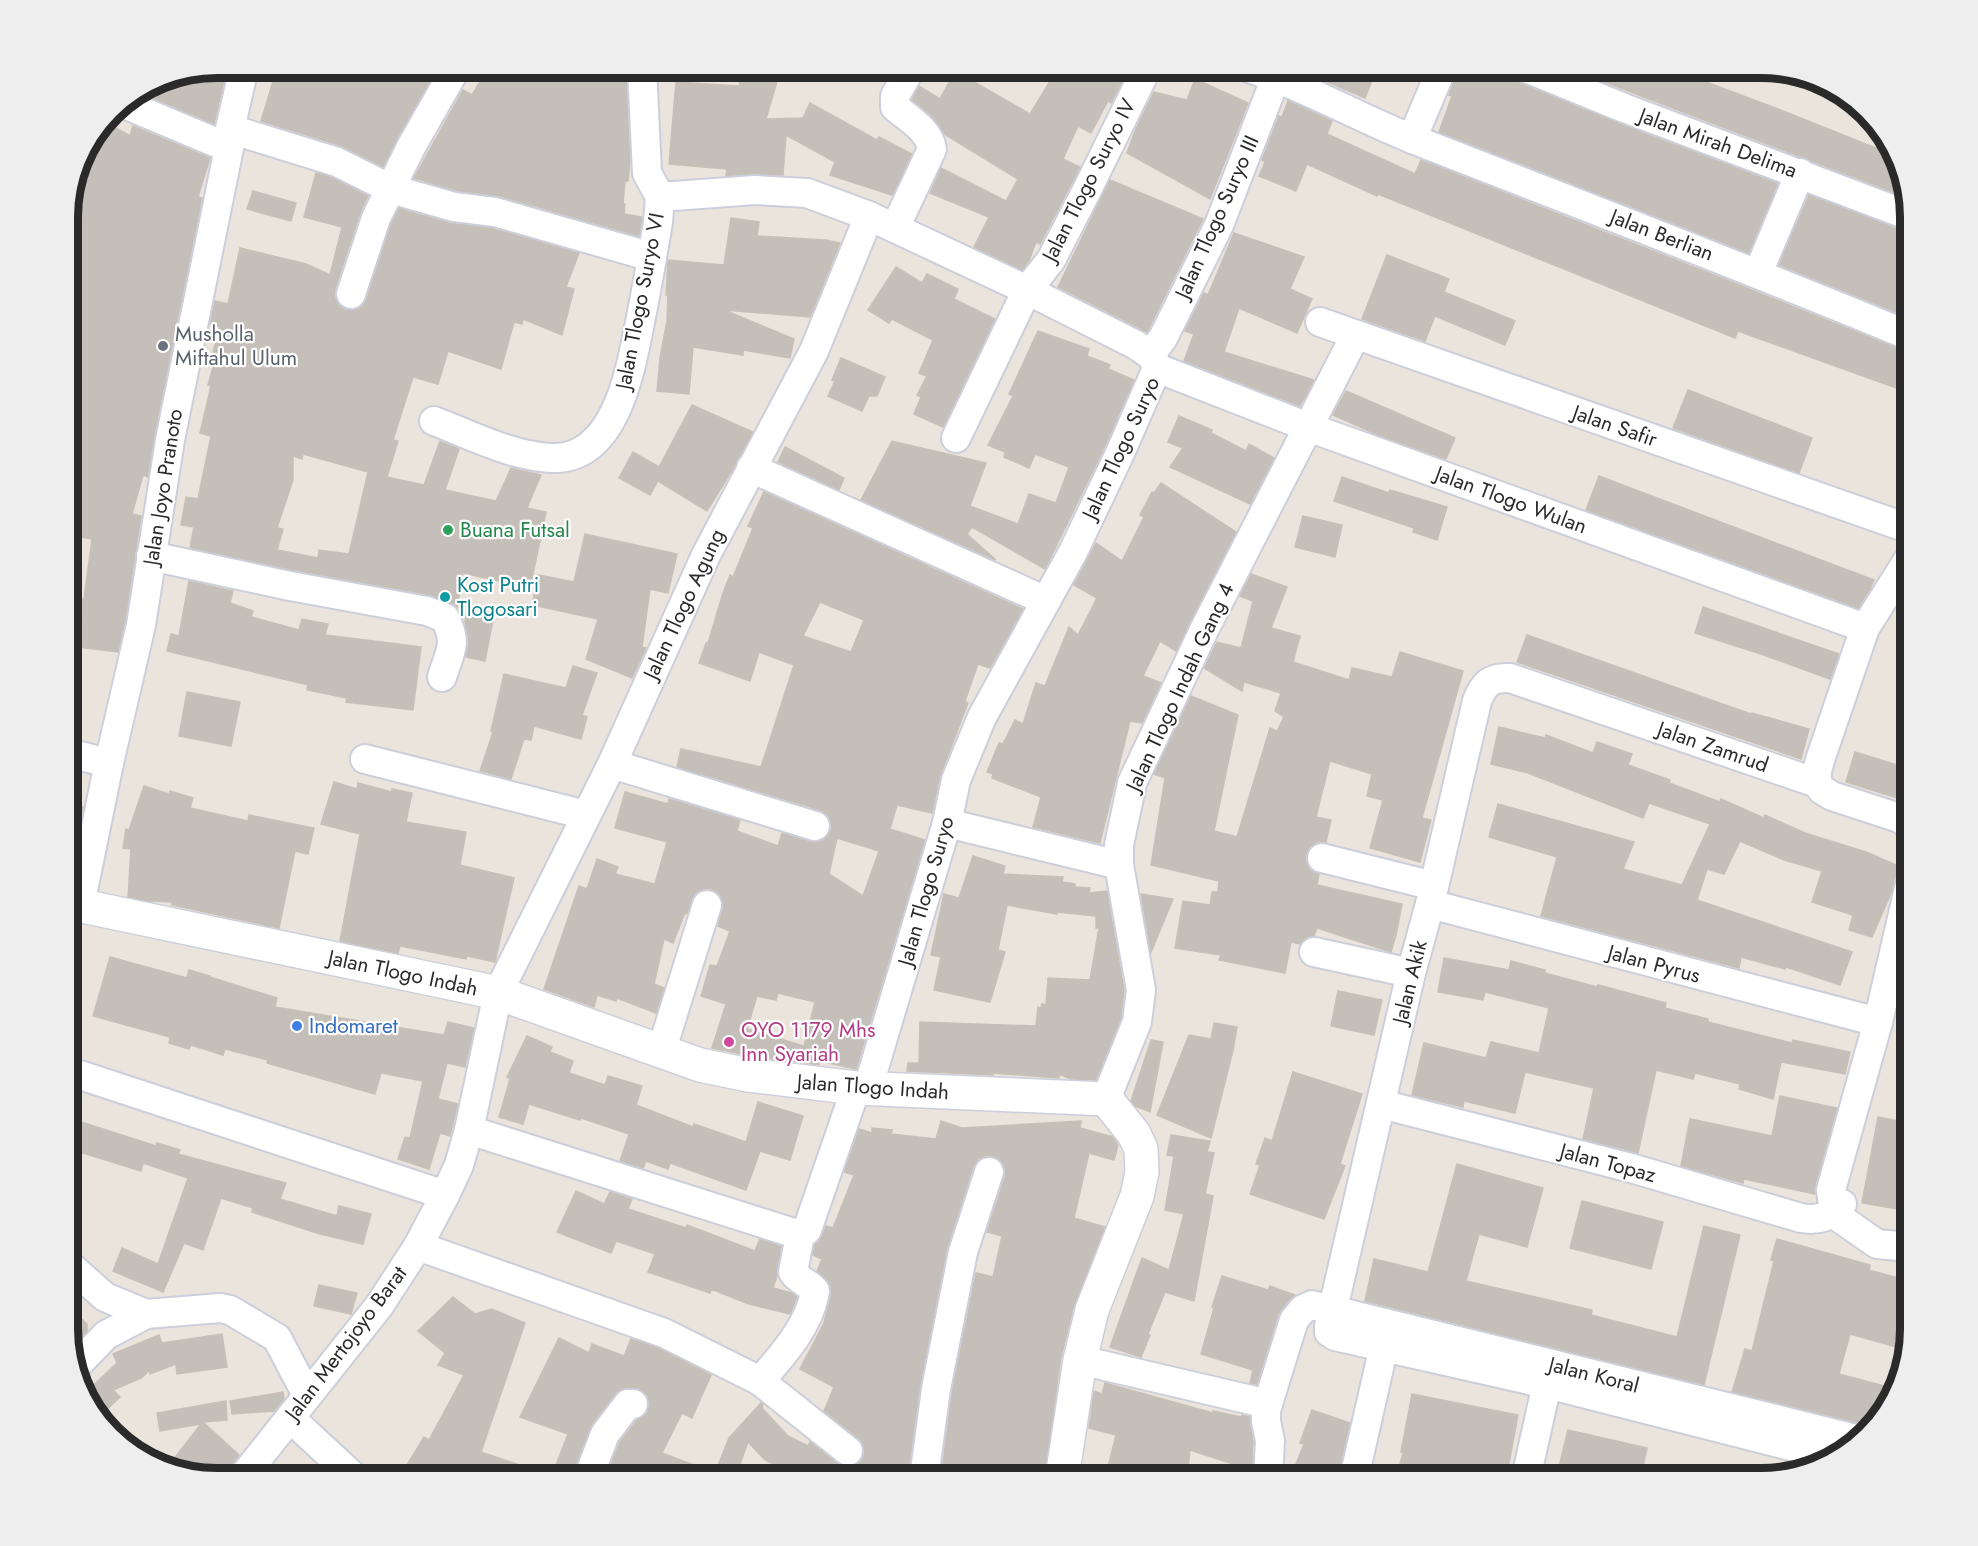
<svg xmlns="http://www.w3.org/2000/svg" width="1978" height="1546" font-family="Jost,sans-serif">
<rect width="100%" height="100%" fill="#ebe4dd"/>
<g fill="#c4bfb9" stroke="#c7c0b7" stroke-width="1.5" fill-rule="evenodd">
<polygon points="217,68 227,68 214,124 144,94 146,88 160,79"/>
<polygon points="277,68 426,68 434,73 383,167 342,146 261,121"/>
<polygon points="488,68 604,68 604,72 626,73 630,162 628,181 625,181 623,204 625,204 624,214 642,217 639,236 499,196 457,191 414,178 463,90 472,95"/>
<polygon points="743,68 781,68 766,119 803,118 810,103 877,140 879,137 912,154 892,195 830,175 835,162 786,135 783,175 754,174 726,176 727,169 669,164 676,82 739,86"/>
<polygon points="1058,68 1129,68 1111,103 1108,101 1091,133 1078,126 1063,159 1080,167 1040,244 1036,242 1029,261 1022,270 974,247 989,217 930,193 941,168 1006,201 1018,179 944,134 934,119 912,100 919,86 940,99 955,71 1030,114"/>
<polygon points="1301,68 1377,68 1365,98 1300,70"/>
<polygon points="1459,68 1510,68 1513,78 1520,83 1618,123 1778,184 1749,253 1439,132 1452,96 1449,95"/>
<polygon points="1568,68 1669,68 1778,109 1896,156 1906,197"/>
<polygon points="1195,79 1248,103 1210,199 1127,153 1135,131 1154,92 1187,100"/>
<polygon points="1288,101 1332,121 1327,134 1415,174 1421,160 1719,277 1904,351 1910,352 1910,393 1738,331 1735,338 1378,194 1377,196 1307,164 1296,191 1259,176 1265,162 1262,160 1279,116 1282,117"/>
<polygon points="105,122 130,136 133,126 210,158 198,197 202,198 154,437 148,477 143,475 132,514 141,516 125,622 118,652 78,647 82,620 78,619 80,599 84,599 92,539 71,535 73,527 68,526 68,207 83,151"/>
<path d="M 316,173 L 331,177 L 368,196 L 360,213 L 335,289 L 335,297 L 338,305 L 346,310 L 355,310 L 362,307 L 366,300 L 391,224 L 399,208 L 449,223 L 492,228 L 579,253 L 566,287 L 574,289 L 562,335 L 523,319 L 522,324 L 514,322 L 501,369 L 448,351 L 438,384 L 413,377 L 393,440 L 398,441 L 387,477 L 424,485 L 440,441 L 459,449 L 445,490 L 496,501 L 511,468 L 541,475 L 527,508 L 546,512 L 530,588 L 463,573 L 457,608 L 451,603 L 430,595 L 293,570 L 190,548 L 194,527 L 181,525 L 186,497 L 198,499 L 211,436 L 200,433 L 211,386 L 208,385 L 217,353 L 213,352 L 220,327 L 210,324 L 215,301 L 228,304 L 240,248 L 306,264 L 330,275 L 342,227 L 304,217 ZM 303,454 L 368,472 L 349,554 L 319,550 L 318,558 L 277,550 L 283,529 L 277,528 L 293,480 L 293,456 L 302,459 Z"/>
<polygon points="1110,180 1203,219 1147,332 1058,287"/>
<polygon points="253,191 296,203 291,221 247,209"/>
<polygon points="1809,195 1910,232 1910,318 1779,265"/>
<polygon points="731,218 759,222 757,236 826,240 840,243 810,317 724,310 794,339 790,358 743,350 743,355 693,347 689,394 657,391 660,358 667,321 668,295 666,295 668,260 724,265"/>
<polygon points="1234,233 1304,257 1290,289 1312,299 1297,333 1239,308 1224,352 1314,380 1300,406 1184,361 1194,334 1185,331 1204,293 1208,295"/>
<polygon points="1387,255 1449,279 1444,292 1515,321 1505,345 1435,316 1425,341 1362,319"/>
<polygon points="896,267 922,283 927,274 958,289 954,299 995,319 943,427 914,414 921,397 917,395 927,376 919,373 933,340 892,319 889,323 868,310"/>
<polygon points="1038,331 1089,349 1087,356 1110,365 1108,369 1134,380 1106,444 1045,569 972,527 967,534 996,560 861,500 892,441 986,463 970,506 1018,524 1029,494 1056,503 1069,467 1035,454 1029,468 1004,457 1005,452 988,445 1013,396 1009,394"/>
<polygon points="841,358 885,377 877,396 869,396 862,411 828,396 835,381 832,380"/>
<polygon points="1688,390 1812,438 1799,473 1673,428"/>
<polygon points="1346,391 1455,438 1446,459 1378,435 1333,415"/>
<polygon points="692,405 753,432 731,472 707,511 658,481 650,495 619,478 633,452 659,467"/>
<polygon points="1179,416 1212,430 1211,433 1246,451 1249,444 1274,458 1250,504 1170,467 1183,448 1168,442"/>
<polygon points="785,447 844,478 839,490 778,462"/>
<polygon points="1599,476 1874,580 1870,589 1858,608 1586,510"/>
<polygon points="1342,477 1389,493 1390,490 1447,507 1437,540 1413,532 1414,528 1334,501"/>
<polygon points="1161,483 1236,532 1176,651 1160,641 1143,676 1161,683 1142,723 1130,721 1100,843 1033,827 1041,797 992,778 993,774 987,772 999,743 1003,744 1015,720 1023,724 1036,683 1045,686 1069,627 1078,635 1097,598 1074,585 1096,543 1122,561 1144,517 1140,515 1152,492 1154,493"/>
<path d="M 764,492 L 1023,609 L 990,668 L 978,664 L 965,701 L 968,703 L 940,776 L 932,813 L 897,805 L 890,829 L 925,840 L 856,1069 L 820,1061 L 819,1065 L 751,1056 L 712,1048 L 726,1004 L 701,996 L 710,965 L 717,966 L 730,931 L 718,926 L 723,902 L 719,893 L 711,889 L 703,889 L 695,893 L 687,914 L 685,913 L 673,943 L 664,939 L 654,984 L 664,988 L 656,1013 L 617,998 L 616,1001 L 597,995 L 594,1007 L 544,989 L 579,886 L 587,889 L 597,859 L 618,867 L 615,874 L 655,884 L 667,842 L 615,828 L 625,792 L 668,804 L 669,799 L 740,820 L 737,831 L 778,846 L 782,833 L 810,842 L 818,842 L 826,838 L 831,831 L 831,822 L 827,814 L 820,810 L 677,767 L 681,749 L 761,767 L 794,665 L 759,652 L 750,681 L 699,663 L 706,643 L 708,643 L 723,593 L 730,575 L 733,577 L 753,528 L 748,526 ZM 820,602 L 864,620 L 851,652 L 803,636 ZM 837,838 L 879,851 L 863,896 L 829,874 ZM 778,993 L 815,1002 L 804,1046 L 747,1029 L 757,996 L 776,1000 Z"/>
<polygon points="1303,516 1342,525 1335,557 1295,547"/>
<polygon points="585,534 677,554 668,593 650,589 642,647 646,648 632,678 586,659 598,619 532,605 538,575 574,582"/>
<polygon points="1251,574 1287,587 1271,628 1300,636 1293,662 1349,680 1352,668 1392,677 1400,652 1463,671 1422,818 1431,820 1420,862 1370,848 1383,800 1367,796 1372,774 1330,761 1316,817 1331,820 1326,842 1317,842 1310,847 1306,855 1306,863 1311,870 1319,874 1317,885 1402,904 1396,935 1391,952 1317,928 1314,936 1308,937 1300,944 1291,942 1285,973 1219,960 1221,955 1175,948 1183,901 1210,905 1212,892 1218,892 1219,881 1151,865 1165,778 1154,774 1191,696 1238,715 1214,831 1237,837 1270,728 1277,731 1284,717 1275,711 1281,693 1244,682 1242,691 1204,668 1217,642 1241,648 1253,601 1240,596"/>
<polygon points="189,581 233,591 230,603 253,611 251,617 299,630 302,619 328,624 325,635 421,647 413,710 346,702 347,698 307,690 308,685 167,651 171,634 179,636"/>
<polygon points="1703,607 1839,654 1830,679 1761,654 1695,633"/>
<polygon points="466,615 493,620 485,661 466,657 468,642 465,622"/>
<polygon points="1527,635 1751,714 1752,713 1809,729 1801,759 1517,662"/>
<polygon points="573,666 597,673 582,715 587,717 581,739 534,726 531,740 524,739 511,779 480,771 493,732 491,731 504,674 566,688"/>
<polygon points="187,692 240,702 231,746 179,736"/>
<polygon points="1499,727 1545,738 1546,735 1593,753 1597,742 1632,754 1628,765 1670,780 1669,783 1720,802 1721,799 1764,818 1765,815 1805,833 1866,852 1901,867 1894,880 1892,891 1872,937 1849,930 1853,915 1812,902 1822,871 1784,860 1740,841 1724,874 1707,869 1697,900 1852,952 1840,985 1786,967 1785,969 1741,957 1739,968 1541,916 1557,857 1489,837 1498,804 1634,842 1623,869 1682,885 1710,824 1649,803 1643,818 1528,773 1491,764"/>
<polygon points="1855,752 1910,769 1910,802 1846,782"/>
<polygon points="334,782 357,789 358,783 392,792 392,789 412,793 406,822 466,832 460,865 514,878 495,962 467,956 466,959 400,946 398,953 340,941 360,834 321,824"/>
<polygon points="144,786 169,794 170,791 193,798 190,808 248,821 249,815 314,828 308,854 295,851 279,928 172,905 172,902 148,901 128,897 131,849 123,848 126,829 129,830"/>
<polygon points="68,802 83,807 68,882"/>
<polygon points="973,856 1005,866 1003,874 1063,877 1062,882 1075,884 1075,887 1090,888 1089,893 1107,891 1124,990 1121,1018 1096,1080 1071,1079 1059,1074 1059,1078 993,1073 993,1075 907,1071 908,1063 919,1063 920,1022 1036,1026 1038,1007 1041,1008 1042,1004 1046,1005 1048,978 1090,980 1099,928 1096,928 1096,916 1057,912 1057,914 1007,905 998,950 1005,952 990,1002 934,990 941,957 931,955 944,894 959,898"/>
<polygon points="1141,894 1173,899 1151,952"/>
<polygon points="110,957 187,978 189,970 210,976 210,977 277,998 275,1007 444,1035 448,1022 474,1028 465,1067 447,1063 438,1099 458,1104 450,1136 440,1133 429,1169 398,1159 405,1137 410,1138 423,1081 381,1073 375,1094 267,1063 268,1060 225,1049 223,1055 191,1045 189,1049 169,1043 170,1037 93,1016"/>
<polygon points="1444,958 1509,970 1511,961 1545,970 1545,973 1597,987 1598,985 1666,1003 1665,1008 1708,1019 1708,1022 1792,1043 1793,1040 1850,1052 1845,1074 1781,1062 1773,1099 1739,1089 1740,1084 1695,1073 1693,1079 1656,1070 1638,1153 1583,1139 1594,1088 1525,1072 1515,1113 1464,1101 1463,1107 1412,1095 1424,1043 1486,1058 1491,1042 1539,1053 1549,1008 1485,992 1483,1000 1438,992"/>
<polygon points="1338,991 1382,1000 1374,1035 1331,1026"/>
<polygon points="1214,1023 1237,1027 1233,1050 1211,1138 1157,1115 1189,1035 1211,1039"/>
<polygon points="527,1036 552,1047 550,1052 573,1061 569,1073 605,1085 608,1076 642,1086 636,1105 693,1127 694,1124 746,1142 758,1102 803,1116 790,1160 760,1151 746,1190 670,1163 668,1169 646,1161 643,1168 620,1161 629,1134 581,1118 580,1120 529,1104 523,1124 499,1117 510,1079 507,1077"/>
<polygon points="1151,1040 1163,1042 1150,1112 1135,1106 1131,1101"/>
<polygon points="1293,1072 1362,1094 1340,1164 1345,1166 1324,1219 1250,1194 1260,1165 1256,1164 1265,1138 1272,1141"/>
<polygon points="1780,1096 1837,1108 1815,1186 1815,1194 1744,1179 1743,1183 1732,1180 1681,1166 1690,1119 1772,1136"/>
<polygon points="1878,1117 1905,1122 1896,1176 1910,1179 1910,1211 1862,1203"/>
<polygon points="941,1121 962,1128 1081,1121 1080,1128 1113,1137 1118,1145 1114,1160 1089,1153 1074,1218 1105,1227 1074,1305 1061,1357 1044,1478 941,1478 952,1392 976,1273 993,1277 1002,1236 987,1232 1005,1177 1005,1169 1001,1161 995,1157 986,1156 978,1159 973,1167 947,1249 920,1386 908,1477 883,1471 880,1478 803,1478 765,1460 748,1442 735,1478 605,1478 620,1442 637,1420 647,1413 649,1405 648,1396 642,1390 628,1388 621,1389 615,1394 592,1424 573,1472 572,1478 551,1478 568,1434 520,1417 559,1338 589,1353 592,1344 624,1356 631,1339 658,1348 711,1375 692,1418 682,1413 662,1453 715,1473 729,1438 761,1403 763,1404 762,1408 788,1436 808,1446 810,1442 838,1464 845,1467 853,1466 860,1462 864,1453 863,1444 858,1438 824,1411 834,1387 800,1369 824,1323 831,1295 831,1287 828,1281 817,1271 822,1259 813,1255 815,1245 822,1236 826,1226 833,1228 854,1175 844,1172 859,1129 872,1133 872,1128 892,1130 891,1134 936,1139"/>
<polygon points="81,1122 156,1146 157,1143 180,1150 178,1154 286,1183 280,1199 337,1216 339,1206 371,1214 363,1244 320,1234 252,1212 253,1208 221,1198 203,1250 184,1243 163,1292 113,1271 122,1248 158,1264 188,1178 143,1163 141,1171 70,1149"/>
<polygon points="1171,1135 1210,1141 1207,1152 1214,1153 1205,1194 1213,1196 1194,1301 1165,1292 1148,1334 1150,1335 1141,1357 1110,1347 1142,1258 1169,1270 1184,1214 1165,1210 1174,1156 1167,1155"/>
<polygon points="1457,1164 1543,1188 1527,1247 1479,1234 1466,1281 1592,1310 1591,1315 1677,1337 1704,1226 1740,1235 1704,1385 1365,1301 1374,1259 1428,1272"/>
<polygon points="576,1191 604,1204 610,1192 632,1199 628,1209 686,1228 687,1225 755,1251 760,1239 781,1246 777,1276 773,1288 791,1293 797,1297 790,1314 749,1304 711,1289 710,1293 648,1272 655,1254 616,1241 611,1253 557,1232"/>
<polygon points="1582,1201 1663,1222 1651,1269 1570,1248"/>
<polygon points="1777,1239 1870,1265 1869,1270 1910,1281 1910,1329 1907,1350 1850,1334 1839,1374 1896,1389 1879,1420 1869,1429 1860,1423 1732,1392 1745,1349 1752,1351 1774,1261 1771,1260"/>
<polygon points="1222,1276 1268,1290 1270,1286 1295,1295 1278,1315 1257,1384 1250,1383 1253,1370 1201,1354 1214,1308 1212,1307"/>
<polygon points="319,1285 357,1293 351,1314 314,1306"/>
<polygon points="453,1297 475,1314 492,1309 525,1323 481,1452 549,1475 549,1478 478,1478 464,1474 461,1478 399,1478 424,1437 429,1440 464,1375 438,1365 445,1353 418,1331"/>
<polygon points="68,1305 87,1324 87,1331 70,1348 68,1338"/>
<polygon points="222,1334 227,1367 177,1374 176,1364 150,1374 150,1370 141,1378 113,1390 120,1397 105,1411 93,1398 87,1401 83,1395 117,1363 113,1354 159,1335 162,1343"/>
<polygon points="1105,1383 1213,1413 1213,1411 1241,1417 1242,1415 1250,1417 1253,1442 1251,1479 1230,1479 1236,1465 1190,1450 1187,1479 1105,1479 1116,1435 1089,1428 1094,1391 1102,1394"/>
<polygon points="283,1392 284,1399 274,1411 232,1414 230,1401"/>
<polygon points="1412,1394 1518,1415 1506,1479 1396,1479 1403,1453 1401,1452"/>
<polygon points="226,1401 227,1420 203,1422 239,1455 227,1473 222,1478 217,1478 166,1469 201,1424 160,1431 157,1413"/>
<polygon points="1312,1410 1350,1423 1338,1479 1290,1479 1304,1444 1300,1443"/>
<polygon points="1568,1430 1647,1448 1640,1479 1556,1479"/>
</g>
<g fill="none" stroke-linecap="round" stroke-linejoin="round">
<defs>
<g id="street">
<polyline points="642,68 647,173 660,197"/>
<path d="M 1249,68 C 1306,87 1359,118 1415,140 C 1581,205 1747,268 1910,336"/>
<polyline points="1526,68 1624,108 1910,216"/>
<polyline points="122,103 229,148"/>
<polyline points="230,129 337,162 391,189 454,207 495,212 652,257"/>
<polyline points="1412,139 1442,68"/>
<path d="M 660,197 L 755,190 L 807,193 L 869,216 L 1027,290 L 1136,345 C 1146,352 1154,355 1157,368 L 1121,451 L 1073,552 L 982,717 L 956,780 L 947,823 L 868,1088"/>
<path d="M 895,228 L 932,149 C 929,130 909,119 895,107 L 895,96 L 911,68"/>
<polyline points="1758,273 1800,173"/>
<polyline points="351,294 376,218 411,147 456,68"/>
<polyline points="1320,322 1910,529"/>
<polyline points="1151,354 1163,338 1219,225 1276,77"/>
<polyline points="1157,368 1308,427 1865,628"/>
<path d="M 434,421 C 471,435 511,456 551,458 C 619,461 632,361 642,312 C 648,282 653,252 658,222 L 660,197"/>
<polyline points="956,438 1027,290 1051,260 1088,188 1147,68"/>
<polyline points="751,468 1046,601"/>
<path d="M 151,556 L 290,586 L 427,611 L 445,618 C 458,644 450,651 442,677"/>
<polyline points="68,753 109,763"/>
<polyline points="365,759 586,815"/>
<polyline points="612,764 815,826"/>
<polyline points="1817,783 1817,771 1821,757 1865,628 1910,557"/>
<polyline points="947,823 1119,865"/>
<polyline points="1322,858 1434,886"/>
<polyline points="1910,884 1878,1022 1831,1190 1834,1214 1877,1244 1910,1247"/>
<polyline points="1430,904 1878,1022"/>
<polyline points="80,905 109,763 141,625 170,440 229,148 230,129 244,68"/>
<polyline points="1314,952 1411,973"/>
<polyline points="661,1052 707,905"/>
<polyline points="80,1075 445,1195"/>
<polyline points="1106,1099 1137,1022 1141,990 1119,865 1119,845 1132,783 1204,630 1355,336"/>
<path d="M 1381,1104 L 1631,1168 L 1801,1218 C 1819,1221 1830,1217 1842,1204"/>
<polyline points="469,1130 800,1235"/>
<polyline points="418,1246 664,1333 760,1381 848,1451"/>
<polyline points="68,1264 105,1297 146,1314"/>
<polyline points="1080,1360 1268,1404"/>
<polyline points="75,1367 106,1335 146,1314 220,1308 230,1310 277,1338 307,1395"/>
<path d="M 760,1381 C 782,1356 810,1325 815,1291 C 809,1283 799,1281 793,1272 L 800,1235 L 807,1230 L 856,1088"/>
<polyline points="290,1418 355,1478"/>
<path d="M 1834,1457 L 1547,1384 L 1335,1336 L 1329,1332 L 1329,1326 L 1411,973 L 1430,904 L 1477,701 C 1484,683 1491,677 1510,678 L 1817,783 L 1822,790 L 1832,796 L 1899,818 L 1910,825"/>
<polyline points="242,1478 379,1306 418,1246 445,1195 459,1165 469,1130 498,993 612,764 706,555 814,351 869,216"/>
<polyline points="588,1478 605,1434 628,1404 633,1404"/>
<polyline points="924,1478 936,1389 963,1252 989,1172"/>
<polyline points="1268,1478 1270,1441 1266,1421 1266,1410 1294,1320 1303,1309 1312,1305 1856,1439"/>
<polyline points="1354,1478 1384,1346"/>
<polyline points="1526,1478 1547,1384"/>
</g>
<polyline id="secondary" points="68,903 498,993 700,1065 748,1075 856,1088 1106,1099 1134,1134 1141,1149 1142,1172 1137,1196 1092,1310 1080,1360 1062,1478"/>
</defs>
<use href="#street" stroke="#cccfdb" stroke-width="32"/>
<use href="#secondary" stroke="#cccfdb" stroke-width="36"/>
<use href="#street" stroke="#fff" stroke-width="28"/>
<use href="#secondary" stroke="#fff" stroke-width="33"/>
</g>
<circle fill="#6b7280" stroke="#fff" stroke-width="2" cx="163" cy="346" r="6"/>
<circle fill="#2e9e5b" stroke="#fff" stroke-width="2" cx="448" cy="530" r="6"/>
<circle fill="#0f9aa8" stroke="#fff" stroke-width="2" cx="445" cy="597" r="6"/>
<circle fill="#3f7fe0" stroke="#fff" stroke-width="2" cx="297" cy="1026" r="6"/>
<circle fill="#d1479c" stroke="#fff" stroke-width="2" cx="729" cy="1042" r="6"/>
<g text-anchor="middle" stroke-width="4.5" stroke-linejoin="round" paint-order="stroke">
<g font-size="21" fill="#2a2a2a" stroke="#fff">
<text transform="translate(1718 143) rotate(20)" y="7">Jalan Mirah Delima</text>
<text transform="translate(1089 180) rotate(-63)" y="7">Jalan Tlogo Suryo IV</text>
<text transform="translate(1217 217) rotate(-66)" y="7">Jalan Tlogo Suryo III</text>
<text transform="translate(1662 235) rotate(21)" y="7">Jalan Berlian</text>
<text transform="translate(640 301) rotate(-79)" y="7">Jalan Tlogo Suryo VI</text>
<text transform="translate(1615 426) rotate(19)" y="7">Jalan Safir</text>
<text transform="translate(1121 448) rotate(-65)" y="7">Jalan Tlogo Suryo</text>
<text transform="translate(163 487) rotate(-81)" y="7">Jalan Joyo Pranoto</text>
<text transform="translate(1511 500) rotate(20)" y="7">Jalan Tlogo Wulan</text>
<text transform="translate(684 604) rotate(-65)" y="7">Jalan Tlogo Agung</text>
<text transform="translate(1180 687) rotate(-65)" y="7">Jalan Tlogo Indah Gang 4</text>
<text transform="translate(1713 747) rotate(19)" y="7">Jalan Zamrud</text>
<text transform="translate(926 891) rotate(-74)" y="7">Jalan Tlogo Suryo</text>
<text transform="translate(1654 964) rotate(15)" y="7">Jalan Pyrus</text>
<text transform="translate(403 973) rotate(12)" y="7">Jalan Tlogo Indah</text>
<text transform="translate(1410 982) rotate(-76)" y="7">Jalan Akik</text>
<text transform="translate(873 1087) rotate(4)" y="7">Jalan Tlogo Indah</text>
<text transform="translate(1608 1163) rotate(15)" y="7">Jalan Topaz</text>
<text transform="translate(346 1343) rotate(-53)" y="7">Jalan Mertojoyo Barat</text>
<text transform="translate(1594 1375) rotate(14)" y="7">Jalan Koral</text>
</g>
<g font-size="21" fill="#5b616d" stroke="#fff" text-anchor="start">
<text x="175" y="341">Musholla<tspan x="175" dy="24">Miftahul Ulum</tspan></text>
</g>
<g font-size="21" fill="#27864d" stroke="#fff" text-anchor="start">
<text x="460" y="537">Buana Futsal</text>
</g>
<g font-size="21" fill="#0d838f" stroke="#fff" text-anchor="start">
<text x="457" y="592">Kost Putri<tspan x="457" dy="24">Tlogosari</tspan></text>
</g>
<g font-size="21" fill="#366cbe" stroke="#fff" text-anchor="start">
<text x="309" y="1033">Indomaret</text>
</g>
<g font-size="21" fill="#b23c85" stroke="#fff" text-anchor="start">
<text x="741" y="1037">OYO 1179 Mhs<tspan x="741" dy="24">Inn Syariah</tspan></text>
</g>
</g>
<path d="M0 0H1978V1546H0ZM217 78H1761A139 139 0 0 1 1900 217V1329A139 139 0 0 1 1761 1468H217A139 139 0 0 1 78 1329V217A139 139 0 0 1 217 78Z" fill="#eee" fill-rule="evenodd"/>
<path fill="none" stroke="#2a2a2a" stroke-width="8" d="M217 78H1761A139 139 0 0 1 1900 217V1329A139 139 0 0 1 1761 1468H217A139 139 0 0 1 78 1329V217A139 139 0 0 1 217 78Z"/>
</svg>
